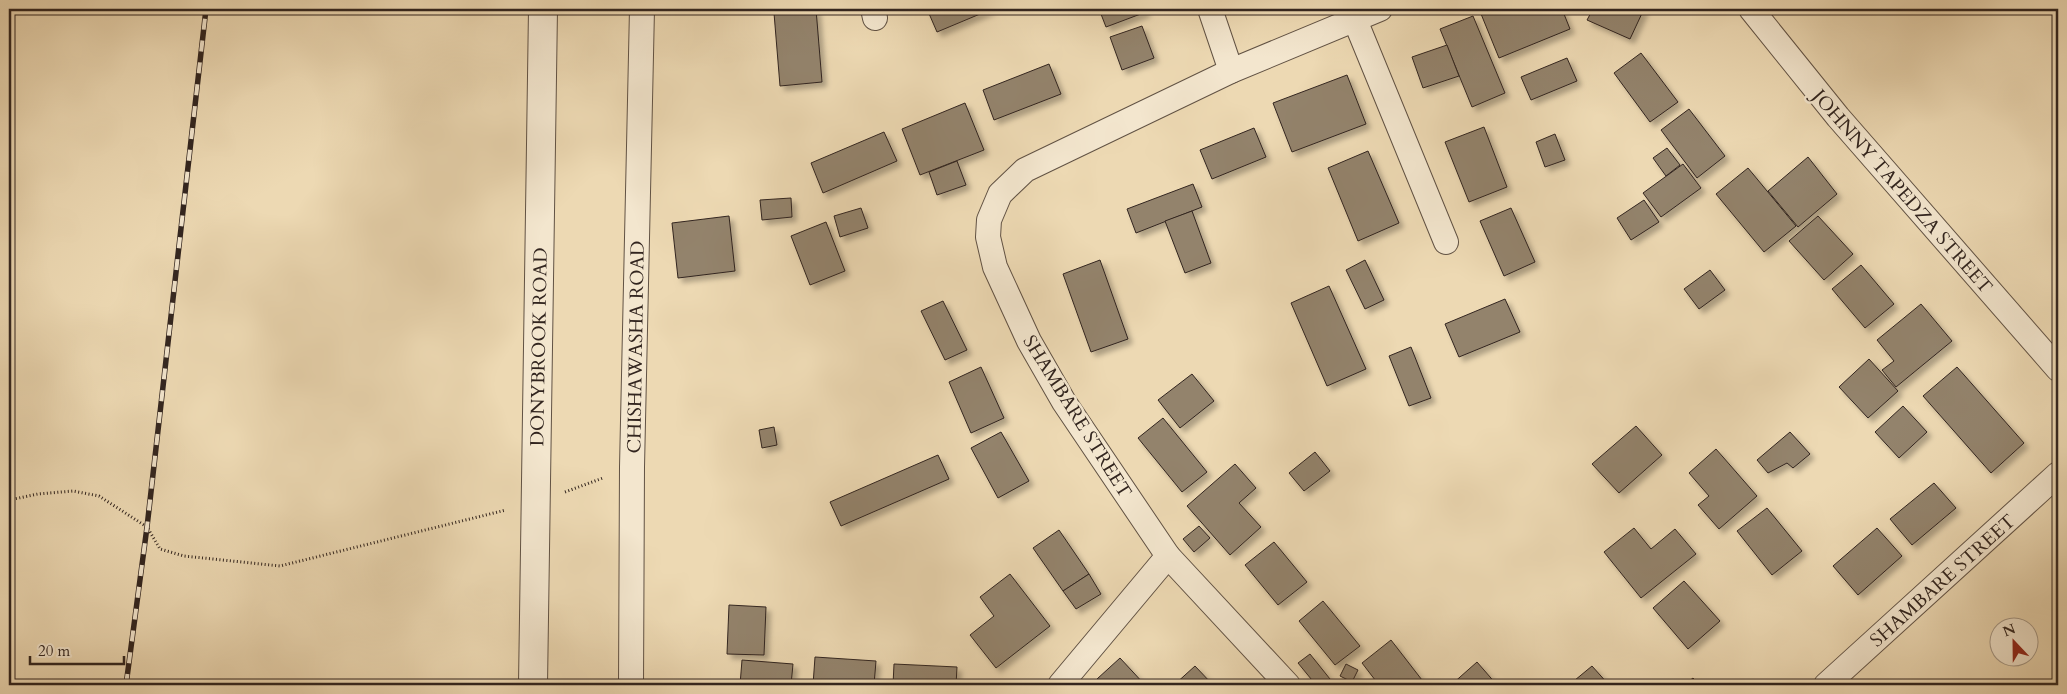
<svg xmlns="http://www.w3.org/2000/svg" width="2067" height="694" font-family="Cardo,serif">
<defs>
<filter id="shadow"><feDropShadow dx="4.5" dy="4.5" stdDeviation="2.5" flood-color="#0004"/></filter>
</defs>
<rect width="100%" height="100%" fill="#edd9b3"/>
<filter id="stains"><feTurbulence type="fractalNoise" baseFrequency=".004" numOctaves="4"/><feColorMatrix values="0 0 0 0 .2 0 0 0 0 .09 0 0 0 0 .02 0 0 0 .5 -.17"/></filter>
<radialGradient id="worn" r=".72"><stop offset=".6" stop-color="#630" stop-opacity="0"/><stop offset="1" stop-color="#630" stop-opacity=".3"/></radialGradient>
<g fill="#93836c" stroke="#32251f" filter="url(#shadow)">
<polygon points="816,9 822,82 780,86 774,13"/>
<polygon points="927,9 992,9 937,32"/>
<polygon points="1099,9 1145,9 1146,12 1106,27"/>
<polygon points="1479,9 1562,9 1570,29 1499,58"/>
<polygon points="1593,9 1644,9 1630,39 1587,20"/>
<polygon points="1473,16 1505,93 1472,107 1440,29"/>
<polygon points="1142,26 1154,58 1122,70 1110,37"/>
<polygon points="1447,45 1459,76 1423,88 1412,57"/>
<polygon points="1641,53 1678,102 1650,122 1614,73"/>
<polygon points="1567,58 1577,81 1531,100 1521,77"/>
<polygon points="1049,64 1061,94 994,120 983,90"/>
<polygon points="1347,75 1366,124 1292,152 1273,103"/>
<polygon points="965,103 984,150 920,175 902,129"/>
<polygon points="1689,109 1725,156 1697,178 1661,130"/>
<polygon points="1484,127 1507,187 1469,202 1445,142"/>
<polygon points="1254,128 1266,157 1212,179 1200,150"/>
<polygon points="884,132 897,161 823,193 811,163"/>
<polygon points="1555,134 1565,160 1545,167 1536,142"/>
<polygon points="1667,148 1680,165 1666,176 1653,158"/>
<polygon points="1368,151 1399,223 1358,241 1328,168"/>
<polygon points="1808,157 1837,194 1798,227 1768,191"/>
<polygon points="957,161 966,185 937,195 929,172"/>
<polygon points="1683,164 1701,188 1661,217 1643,193"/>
<polygon points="1748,168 1796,226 1764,252 1716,194"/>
<polygon points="1193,184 1202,207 1136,233 1127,209"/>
<polygon points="791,198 792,217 762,220 760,200"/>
<polygon points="1644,200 1659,222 1631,240 1617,218"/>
<polygon points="861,208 868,228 840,237 834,216"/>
<polygon points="1511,208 1535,262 1504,276 1480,221"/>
<polygon points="1192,211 1211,263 1185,273 1165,221"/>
<polygon points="729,216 735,271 678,278 672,223"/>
<polygon points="1818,216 1853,254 1824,280 1789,241"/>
<polygon points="826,222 845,271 810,285 791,236"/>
<polygon points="1100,260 1128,339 1091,352 1063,274"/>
<polygon points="1365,260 1384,300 1365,309 1346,270"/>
<polygon points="1861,265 1894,304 1865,328 1832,289"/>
<polygon points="1710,270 1725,290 1699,309 1684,289"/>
<polygon points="1329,286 1366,369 1327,386 1291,303"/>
<polygon points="1505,299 1520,332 1459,357 1445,324"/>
<polygon points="943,301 967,350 945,360 921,311"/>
<polygon points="1921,304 1952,341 1896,387 1882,370 1894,361 1877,340"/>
<polygon points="1411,347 1431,398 1409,406 1389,356"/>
<polygon points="1869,359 1898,391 1868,418 1839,387"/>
<polygon points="981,367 1004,418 971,433 949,382"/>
<polygon points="1957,367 2024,443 1991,473 1923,396"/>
<polygon points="1192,374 1214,401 1180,428 1158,400"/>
<polygon points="1903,406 1927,432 1899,458 1875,432"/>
<polygon points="1163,418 1207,472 1182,492 1138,438"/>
<polygon points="1636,426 1662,455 1619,493 1592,464"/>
<polygon points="774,427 777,445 762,448 759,430"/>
<polygon points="1001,432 1029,481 998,498 971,448"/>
<polygon points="1790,432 1810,454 1793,468 1787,463 1768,473 1757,460"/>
<polygon points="1716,449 1757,496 1719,529 1698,505 1709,496 1689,473"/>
<polygon points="1315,452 1330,471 1304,491 1289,473"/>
<polygon points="938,455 949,479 841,526 830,502"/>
<polygon points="1235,464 1256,488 1239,503 1261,527 1230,555 1187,506"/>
<polygon points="1934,483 1956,508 1912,545 1890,519"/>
<polygon points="1767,508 1802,551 1772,575 1737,531"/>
<polygon points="1199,526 1210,538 1194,552 1183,539"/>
<polygon points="1634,528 1651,549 1675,529 1696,554 1641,598 1604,552"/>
<polygon points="1877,528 1902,556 1858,595 1833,566"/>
<polygon points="1059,530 1089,574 1063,591 1033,548"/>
<polygon points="1274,542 1307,582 1278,605 1245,565"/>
<polygon points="1010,574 1050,626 996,668 970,635 994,616 980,597"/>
<polygon points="1089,574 1101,594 1076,609 1063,591"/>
<polygon points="1684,581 1720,621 1688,649 1653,608"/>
<polygon points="1323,601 1360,646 1335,665 1299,621"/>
<polygon points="729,605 766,607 764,655 727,654"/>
<polygon points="1391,640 1422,680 1415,685 1379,685 1362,663"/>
<polygon points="1310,654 1330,679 1323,685 1316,685 1298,663"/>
<polygon points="815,657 876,661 874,685 813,685"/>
<polygon points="1120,658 1145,685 1102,685 1097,679"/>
<polygon points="742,660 793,664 791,685 740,685"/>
<polygon points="1477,662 1497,685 1451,685"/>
<polygon points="894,664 957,667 956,685 893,685"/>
<polygon points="1346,664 1358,670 1352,682 1340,676"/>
<polygon points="1195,666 1213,685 1174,685"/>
<polygon points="1592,666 1609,685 1569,685"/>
<polygon points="1693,678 1700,685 1684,685"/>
</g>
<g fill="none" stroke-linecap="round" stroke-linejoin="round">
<defs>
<g id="minor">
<polyline points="873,9 875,18"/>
<polyline points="1210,9 1231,71"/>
<polyline points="1751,9 1838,117 2058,369"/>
<polyline points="1355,20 1446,242"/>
<polyline points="631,685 632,467 642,9"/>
<polyline points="1060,685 1168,556"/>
<polyline points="1288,685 1168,556 1064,402 1029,341 995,267 988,237 989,220 1000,194 1025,170 1231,71 1380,9"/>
<polyline points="1826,685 2058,474"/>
</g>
<polyline id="tertiary" points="533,685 543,9"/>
</defs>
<use href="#minor" stroke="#615244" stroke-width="26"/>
<use href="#tertiary" stroke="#615244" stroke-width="30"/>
<g stroke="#32251f" stroke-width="3" stroke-dasharray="1 2.5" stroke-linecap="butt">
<polyline points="565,492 603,478"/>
<polyline points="9,500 38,494 73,491 99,496 147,527 160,549 184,556 280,566 506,510"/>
</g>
<use href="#minor" stroke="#f3e6ce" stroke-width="24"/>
<use href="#tertiary" stroke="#f3e6ce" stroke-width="28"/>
<defs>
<polyline id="rail" points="126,685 147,527 206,9"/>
</defs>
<use href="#rail" stroke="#32251f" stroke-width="5.5"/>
<use href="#rail" stroke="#f3e6ce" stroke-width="4" stroke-dasharray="11" stroke-linecap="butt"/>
</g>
<g text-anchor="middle" stroke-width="5" stroke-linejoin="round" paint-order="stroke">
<g font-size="19" fill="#32251f" stroke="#f3e6ce">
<text transform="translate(1903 191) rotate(49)" y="7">JOHNNY TAPEDZA STREET</text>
<text transform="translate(538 347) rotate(-89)" y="7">DONYBROOK ROAD</text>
<text transform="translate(635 347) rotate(-89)" y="7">CHISHAWASHA ROAD</text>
<text transform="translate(1078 416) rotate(58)" y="7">SHAMBARE STREET</text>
<text transform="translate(1942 580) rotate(-42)" y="7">SHAMBARE STREET</text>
</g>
</g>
<rect width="2067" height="694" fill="none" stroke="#edd9b3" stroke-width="30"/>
<rect x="10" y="10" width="2047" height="674" fill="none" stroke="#32251f" stroke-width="2.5"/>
<rect x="15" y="15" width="2037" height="664" fill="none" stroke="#32251f"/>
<g transform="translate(2014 642) rotate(338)"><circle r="24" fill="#f3e6ce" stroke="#a69988"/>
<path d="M0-4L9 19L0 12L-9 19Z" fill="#8f2418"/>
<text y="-8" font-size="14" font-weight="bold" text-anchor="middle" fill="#32251f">N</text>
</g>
<path d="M30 656v8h94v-8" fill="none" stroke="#32251f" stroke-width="2.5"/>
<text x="38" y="656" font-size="15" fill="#32251f" stroke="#f3e6ce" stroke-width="4" paint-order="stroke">20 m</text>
<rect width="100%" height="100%" filter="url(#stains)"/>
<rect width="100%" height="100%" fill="url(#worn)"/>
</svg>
